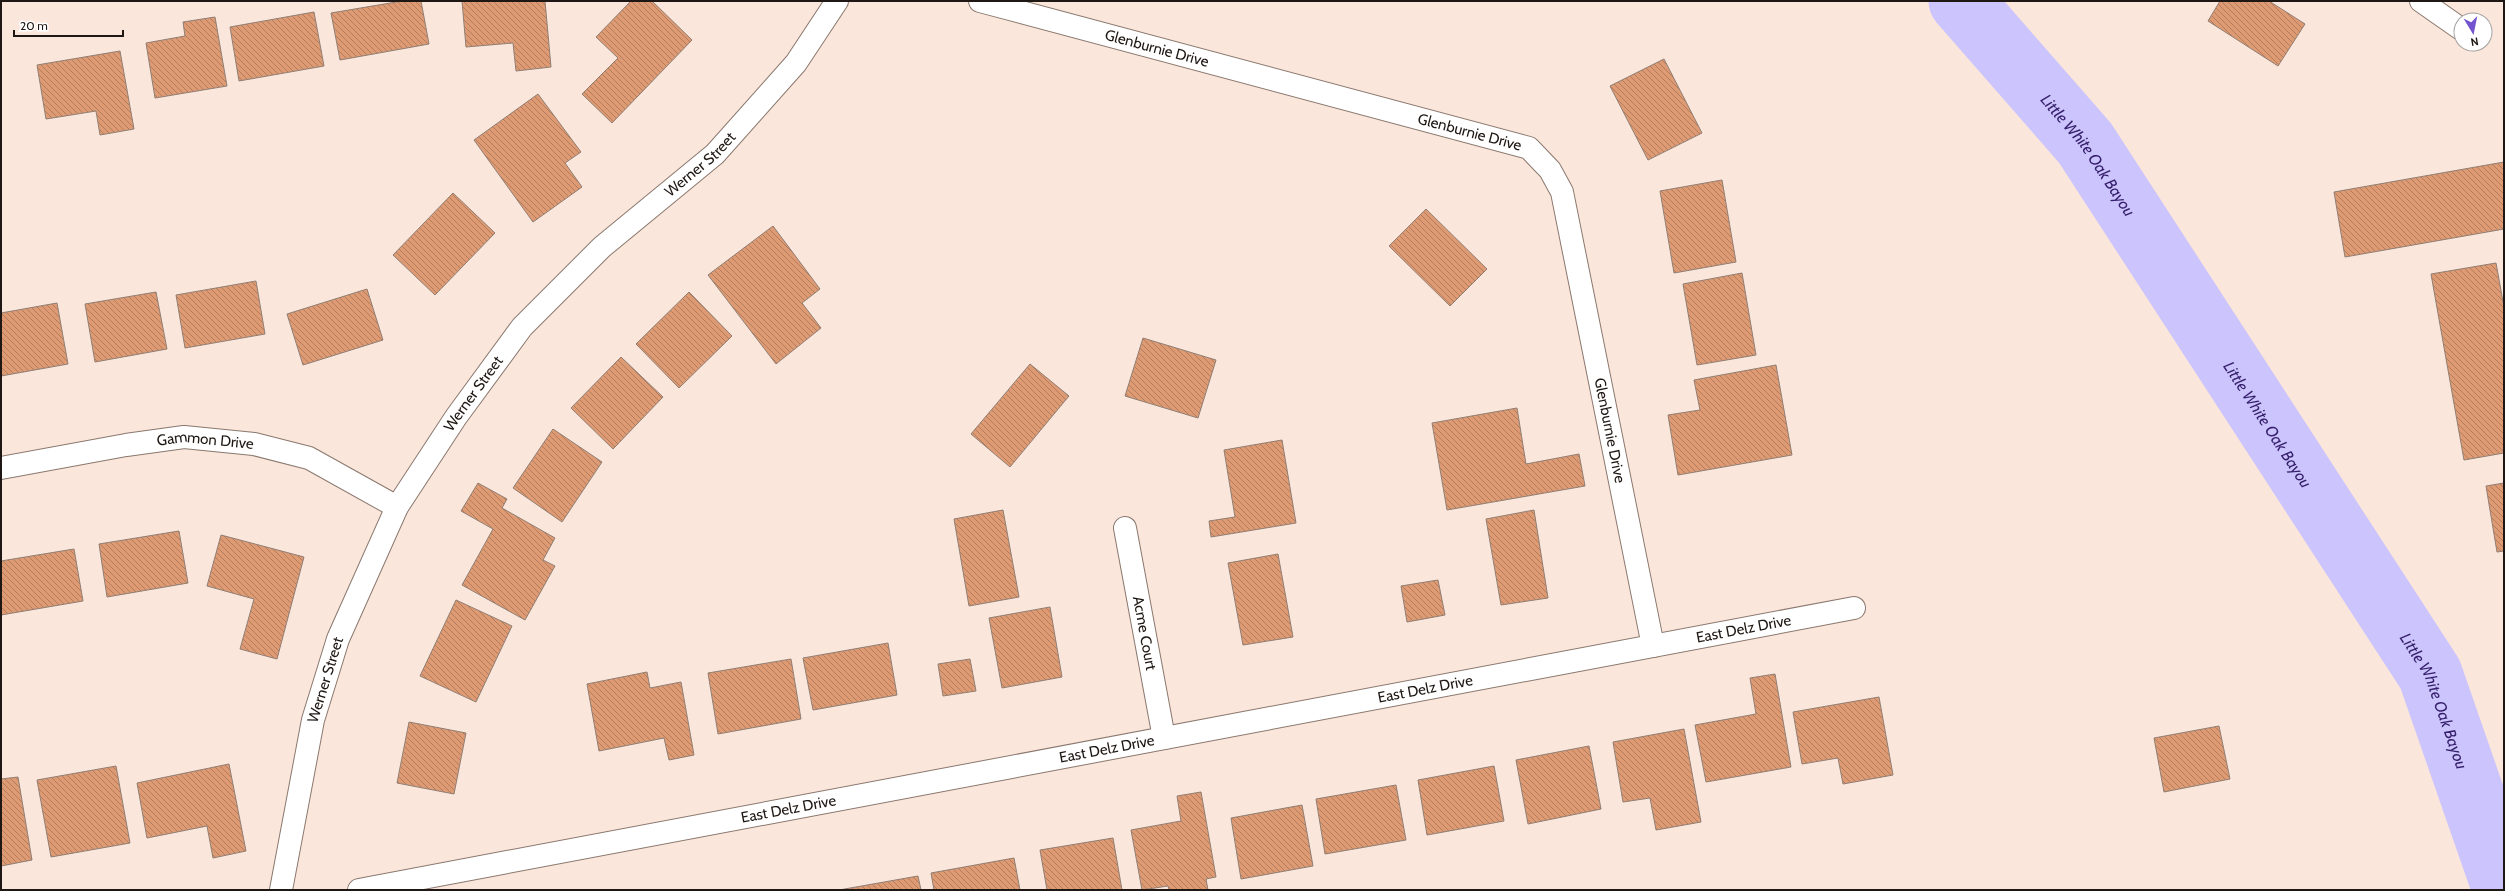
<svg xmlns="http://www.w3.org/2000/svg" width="2505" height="891" font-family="Cabin,sans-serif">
<defs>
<pattern id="building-back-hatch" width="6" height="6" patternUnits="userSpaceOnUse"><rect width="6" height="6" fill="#de9b73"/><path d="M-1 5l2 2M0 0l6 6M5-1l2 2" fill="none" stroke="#b37d5d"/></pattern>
</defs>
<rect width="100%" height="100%" fill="#fae6db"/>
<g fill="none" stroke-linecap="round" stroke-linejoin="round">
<path stroke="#ccc4fc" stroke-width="65" id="s1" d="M 1961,1 L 2085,143 L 2430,674 L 2504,887"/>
</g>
<g fill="url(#building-back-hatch)" stroke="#907e74">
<polygon points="402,1 421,1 429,44 340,60 331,13"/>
<polygon points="462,1 545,1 551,67 516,71 513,43 466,47"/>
<polygon points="631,1 652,1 692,40 612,123 582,94 618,58 596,37"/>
<polygon points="2220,1 2269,1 2305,24 2278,66 2208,21"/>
<polygon points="314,12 324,66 239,81 230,27"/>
<polygon points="215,17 227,86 155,98 146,43 185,36 183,22"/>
<polygon points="120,51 134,129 100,135 96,111 46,119 37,65"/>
<polygon points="1664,59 1702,133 1648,160 1610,86"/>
<polygon points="538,94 581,152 565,163 582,187 533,222 474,140"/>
<polygon points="2504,162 2504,229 2345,257 2334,192"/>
<polygon points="1722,180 1736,262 1674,273 1660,191"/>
<polygon points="453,193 495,233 435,295 393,255"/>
<polygon points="1426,209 1487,269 1450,306 1389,246"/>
<polygon points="773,226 820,289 802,303 821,328 776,364 708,275"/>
<polygon points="2496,263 2504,307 2504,453 2464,460 2431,274"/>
<polygon points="1742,273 1756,355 1697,365 1683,284"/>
<polygon points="256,281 265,334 185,348 176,295"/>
<polygon points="367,289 383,340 303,365 287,314"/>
<polygon points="156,292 167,349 95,362 85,304"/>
<polygon points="689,292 732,336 679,388 636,344"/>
<polygon points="57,303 68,364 1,376 1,313"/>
<polygon points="1143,338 1216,360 1198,418 1125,396"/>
<polygon points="621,357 663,397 613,449 571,408"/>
<polygon points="1030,364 1069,396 1010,467 971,434"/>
<polygon points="1776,365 1792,455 1678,475 1668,415 1700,410 1694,380"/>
<polygon points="1517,408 1526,464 1579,454 1585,486 1447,510 1432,423"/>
<polygon points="553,429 602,462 562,522 513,488"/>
<polygon points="1282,440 1296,523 1211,537 1209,521 1235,517 1224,450"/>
<polygon points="478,483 507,499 502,508 555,538 543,560 555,566 525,620 462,585 493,529 461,511"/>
<polygon points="2504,483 2504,551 2497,552 2486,486"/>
<polygon points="1003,510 1019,597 969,606 954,519"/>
<polygon points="1534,510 1548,598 1501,605 1486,519"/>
<polygon points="179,531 188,583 107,597 99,544"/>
<polygon points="221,535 304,557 277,659 240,649 254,599 207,586"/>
<polygon points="74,549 83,601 1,615 1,561"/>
<polygon points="1278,554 1293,637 1243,645 1228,563"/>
<polygon points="1438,580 1445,615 1407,622 1401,586"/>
<polygon points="456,600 512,626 476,702 420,676"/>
<polygon points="1050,607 1062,677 1002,688 989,618"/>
<polygon points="888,643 897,695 813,710 803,658"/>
<polygon points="791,659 801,719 718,734 708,673"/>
<polygon points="970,659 976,691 943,696 938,664"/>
<polygon points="647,672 650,688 681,682 694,755 669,760 664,738 599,751 587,684"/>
<polygon points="1775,674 1791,767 1706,782 1695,725 1756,714 1750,678"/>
<polygon points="1879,697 1893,775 1843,784 1838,758 1802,764 1793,712"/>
<polygon points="409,722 466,733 454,794 397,783"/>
<polygon points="2219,726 2230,779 2164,792 2154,738"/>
<polygon points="1684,729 1701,822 1656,830 1650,798 1623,802 1613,742"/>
<polygon points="1589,746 1601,809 1528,824 1516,760"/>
<polygon points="229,764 246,851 213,858 207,826 147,838 137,783"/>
<polygon points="116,766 130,843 51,857 37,780"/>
<polygon points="1494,766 1504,821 1427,835 1418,780"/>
<polygon points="18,777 32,860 1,866 1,779"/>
<polygon points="1396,785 1406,840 1325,854 1316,799"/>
<polygon points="1201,792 1216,877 1206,879 1208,890 1169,890 1168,886 1142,890 1131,830 1181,821 1177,796"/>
<polygon points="1302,805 1313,866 1241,879 1231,818"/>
<polygon points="1113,838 1122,890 1047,890 1040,850"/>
<polygon points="1014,858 1020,890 934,890 931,873"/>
<polygon points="918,876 921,890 839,890"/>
</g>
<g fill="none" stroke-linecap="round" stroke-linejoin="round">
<defs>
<g id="minor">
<path id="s2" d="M 980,1 L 1529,148 L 1550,170 L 1562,192 L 1653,646"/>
<polyline points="2421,1 2461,29"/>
<path id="s3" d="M 1,468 L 126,445 L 184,437 L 254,444 L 309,458 L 397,507"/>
<path id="s4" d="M 1125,528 L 1164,738"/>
<path id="s5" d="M 359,890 L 1854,608"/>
</g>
<g id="tertiary">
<path id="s6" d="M 281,890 L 313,720 L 338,639 L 397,507 L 456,417 L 522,327 L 602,247 L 715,154 L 796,63 L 837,1"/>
</g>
</defs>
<use href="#minor" stroke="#8a786e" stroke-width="24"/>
<use href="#tertiary" stroke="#8a786e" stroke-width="24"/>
<use href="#minor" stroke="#fff" stroke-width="22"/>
<use href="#tertiary" stroke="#fff" stroke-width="22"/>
</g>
<g text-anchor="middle" stroke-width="3" stroke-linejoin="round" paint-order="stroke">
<g font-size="15" fill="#1e1713" stroke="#fff">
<text dy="5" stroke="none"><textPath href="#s2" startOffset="183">Glenburnie Drive</textPath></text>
<text dy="5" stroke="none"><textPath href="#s2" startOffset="507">Glenburnie Drive</textPath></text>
<text dy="5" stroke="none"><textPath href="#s6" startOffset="863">Werner Street</textPath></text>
<text dy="5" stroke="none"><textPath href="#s6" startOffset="539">Werner Street</textPath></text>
<text dy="5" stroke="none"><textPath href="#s2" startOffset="867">Glenburnie Drive</textPath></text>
<text dy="5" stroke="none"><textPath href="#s3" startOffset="207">Gammon Drive</textPath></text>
<text dy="5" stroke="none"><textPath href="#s5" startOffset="1409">East Delz Drive</textPath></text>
<text dy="5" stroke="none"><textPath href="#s4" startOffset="107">Acme Court</textPath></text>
<text dy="5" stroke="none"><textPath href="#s6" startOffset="215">Werner Street</textPath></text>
<text dy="5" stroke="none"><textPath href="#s5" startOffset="1085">East Delz Drive</textPath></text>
<text dy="5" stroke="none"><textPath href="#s5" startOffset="761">East Delz Drive</textPath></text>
<text dy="5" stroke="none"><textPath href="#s5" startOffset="437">East Delz Drive</textPath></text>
</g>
<g font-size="16" font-style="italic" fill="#36206d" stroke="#fff">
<text dy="6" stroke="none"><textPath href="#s1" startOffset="200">Little White Oak Bayou</textPath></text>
<text dy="6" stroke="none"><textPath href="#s1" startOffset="524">Little White Oak Bayou</textPath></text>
<text dy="6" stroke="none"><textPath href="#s1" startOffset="848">Little White Oak Bayou</textPath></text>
</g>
</g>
<rect width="2505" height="891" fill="none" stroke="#1e1713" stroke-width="4"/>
<g transform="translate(2473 32) rotate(170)"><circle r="19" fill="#ffffff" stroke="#a5a2a1"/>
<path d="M0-3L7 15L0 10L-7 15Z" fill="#7354ce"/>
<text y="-6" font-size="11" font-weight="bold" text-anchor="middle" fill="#1e1713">N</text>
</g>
<path d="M14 30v6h109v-6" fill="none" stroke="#1e1713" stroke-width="2"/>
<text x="20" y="30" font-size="12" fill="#1e1713" stroke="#ffffff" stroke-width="3" paint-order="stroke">20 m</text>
</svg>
